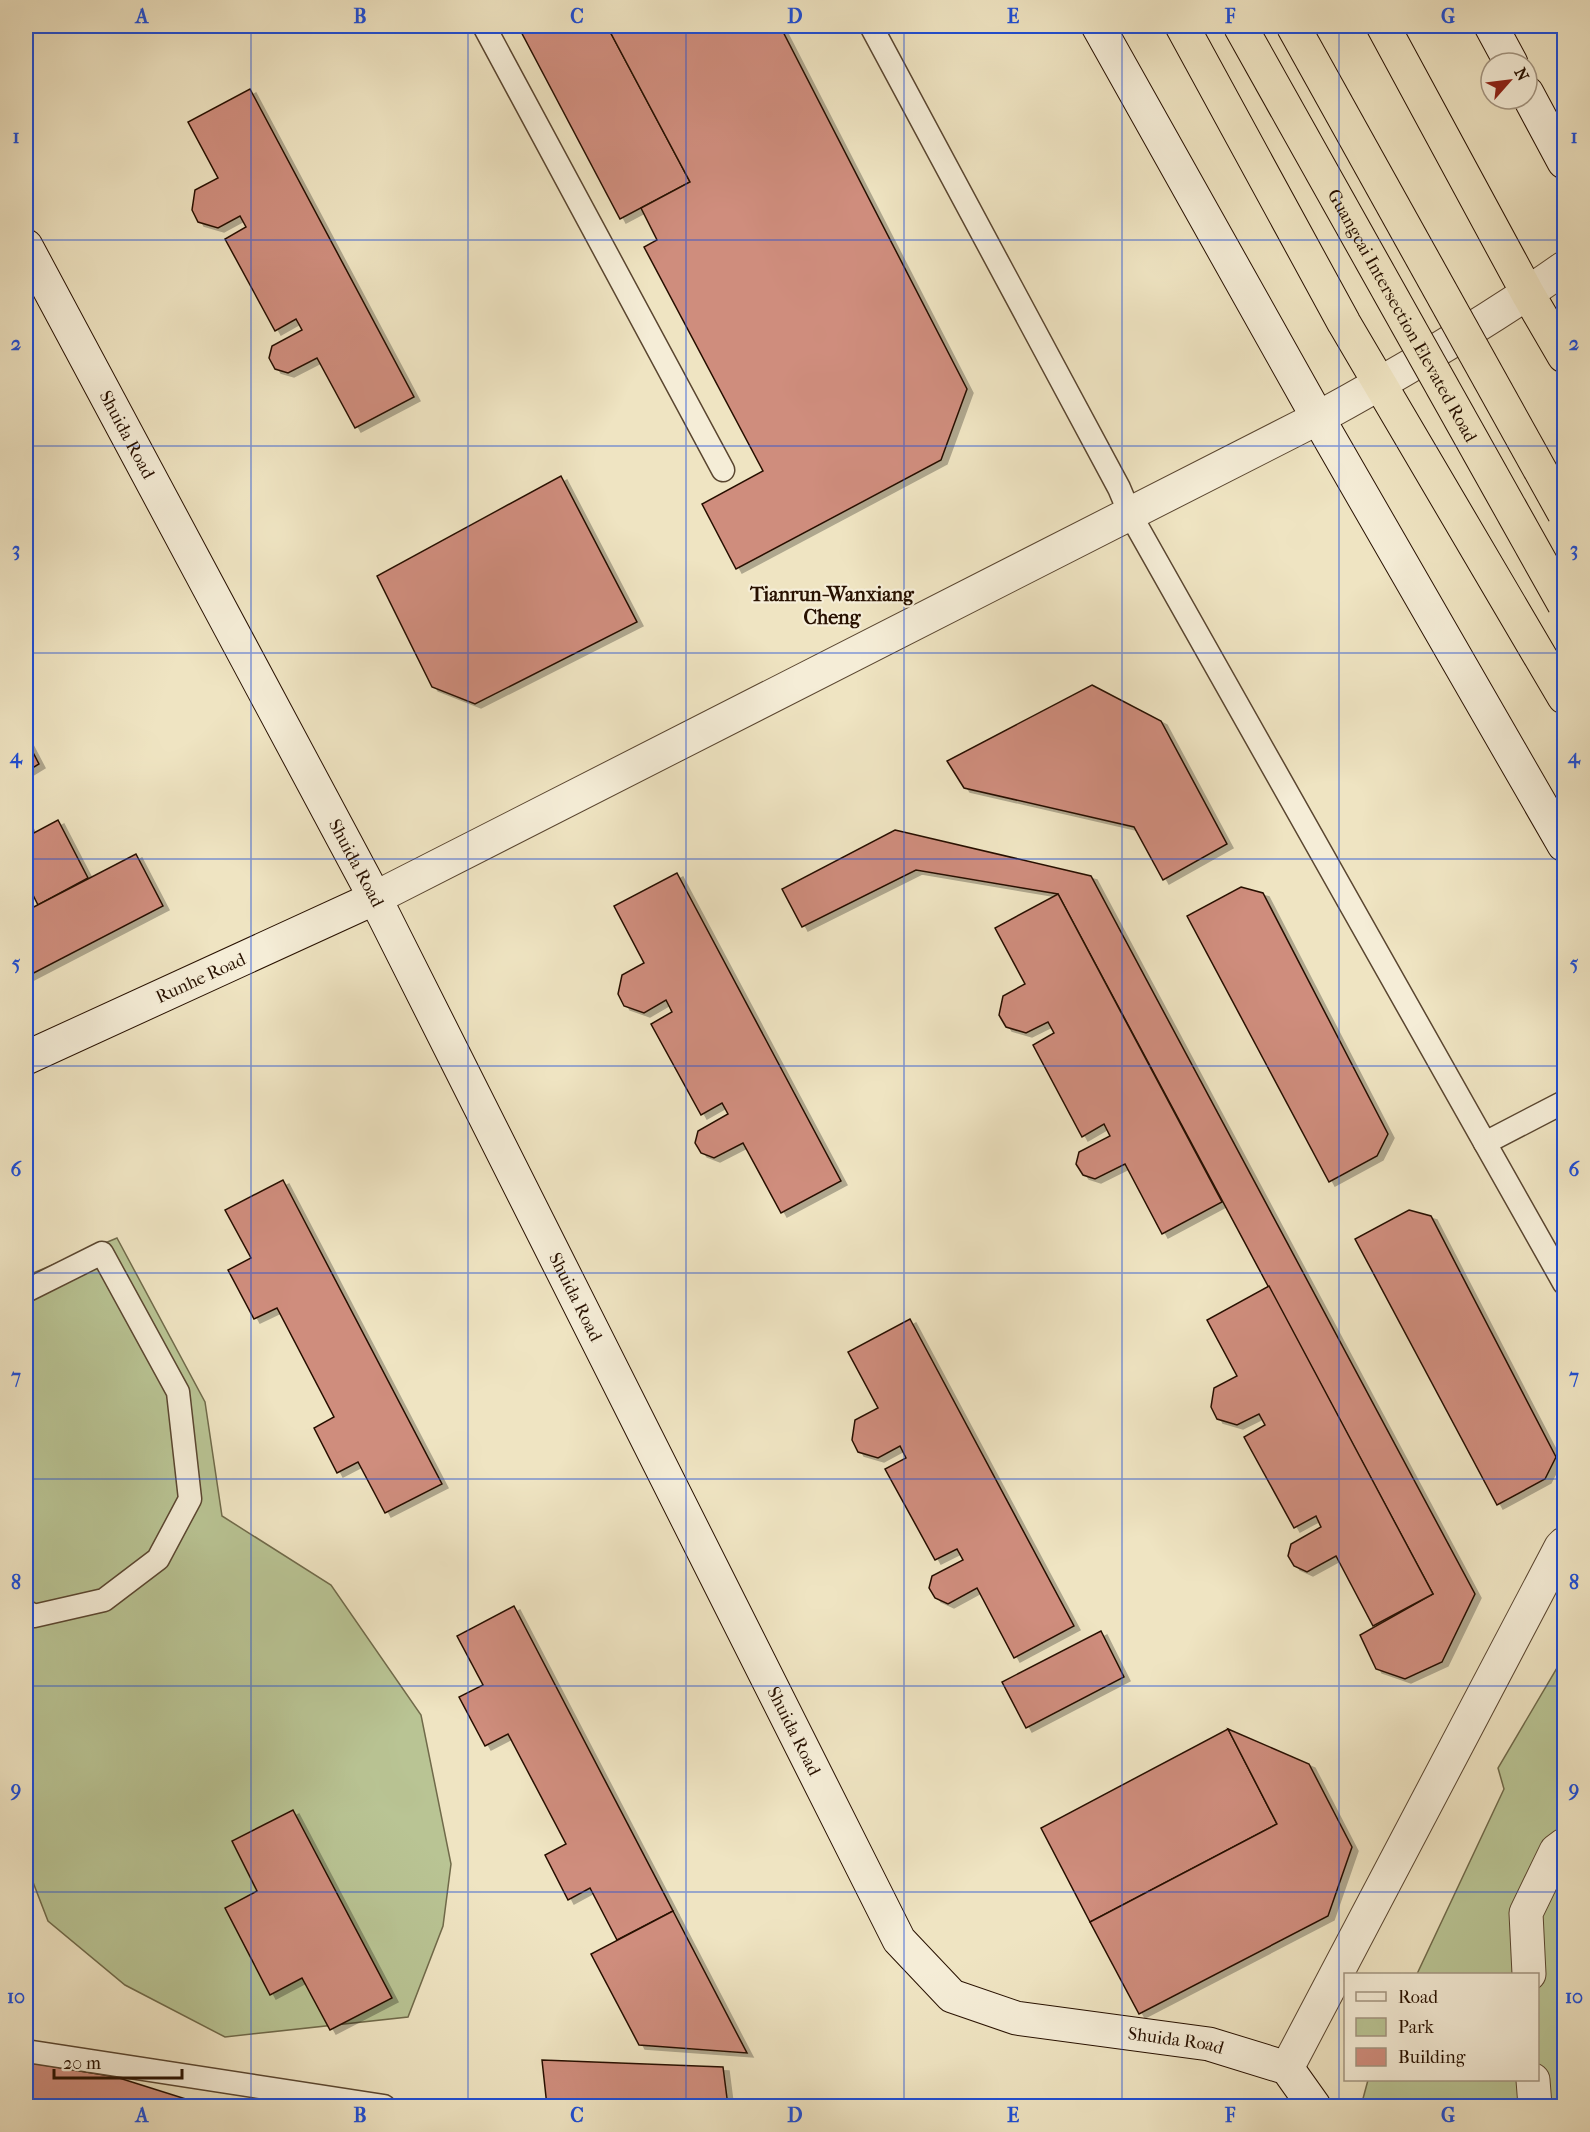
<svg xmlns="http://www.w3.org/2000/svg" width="1590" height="2132" font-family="'IM FELL French Canon',serif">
<defs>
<filter id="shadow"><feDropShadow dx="6" dy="4" stdDeviation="0" flood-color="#0004"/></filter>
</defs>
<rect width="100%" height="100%" fill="#efe4c2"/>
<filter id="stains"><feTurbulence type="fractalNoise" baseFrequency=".00333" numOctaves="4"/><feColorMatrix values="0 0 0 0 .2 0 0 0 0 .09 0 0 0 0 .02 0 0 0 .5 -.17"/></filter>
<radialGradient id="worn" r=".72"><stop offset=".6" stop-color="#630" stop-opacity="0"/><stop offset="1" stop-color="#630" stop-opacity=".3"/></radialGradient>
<g fill="#b9c494" stroke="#706a4a" stroke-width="1.5">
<polygon points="117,1238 205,1402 222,1516 331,1585 421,1715 451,1864 443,1926 408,2017 225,2037 125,1985 48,1921 26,1864 26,1276"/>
<polygon points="1564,1656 1564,2106 1361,2106 1368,2080 1538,2080 1538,1974 1417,1974 1504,1789 1498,1768"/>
</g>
<g fill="#cf8d7d" stroke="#281100" stroke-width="1.5" filter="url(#shadow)">
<polygon points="518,26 607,26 690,182 620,219"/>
<polygon points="607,26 780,26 967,389 941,460 736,569 702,504 763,471 644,247 657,240 641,208 690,182"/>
<polygon points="250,89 414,397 355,428 317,358 288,373 275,369 269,358 272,346 302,330 296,319 275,331 225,239 246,227 240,216 218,228 198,222 192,210 195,190 218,178 188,122"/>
<polygon points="561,476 637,622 475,704 432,687 377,576"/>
<polygon points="1092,685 1161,721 1227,844 1163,880 1134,827 964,788 947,761"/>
<polygon points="26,739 39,764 26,772"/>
<polygon points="58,820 88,878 38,905 26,881 26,822 32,834"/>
<polygon points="895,830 1091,876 1475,1594 1442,1662 1405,1679 1376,1669 1360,1635 1433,1594 1058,894 916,870 802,927 782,889"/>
<polygon points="136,854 163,906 26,977 26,911"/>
<polygon points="677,873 841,1181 781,1213 743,1143 714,1158 701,1153 695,1143 698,1131 728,1114 722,1103 701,1115 651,1024 672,1012 666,1000 644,1013 624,1006 618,994 622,975 644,963 614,906"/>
<polygon points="1241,887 1263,893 1388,1134 1377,1156 1329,1182 1187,916"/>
<polygon points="1058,894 1222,1202 1162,1234 1125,1164 1095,1179 1083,1175 1076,1164 1079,1152 1110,1136 1104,1124 1082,1137 1033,1045 1054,1033 1048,1022 1026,1033 1006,1027 999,1015 1003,996 1025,984 995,928"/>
<polygon points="283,1180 442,1484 385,1513 358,1462 337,1473 314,1428 334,1417 277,1308 254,1319 228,1270 251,1258 225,1210"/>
<polygon points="1409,1210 1431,1216 1556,1457 1545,1479 1497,1505 1355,1239"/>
<polygon points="1269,1286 1433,1594 1373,1626 1336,1556 1307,1572 1294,1566 1288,1556 1291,1544 1321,1527 1316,1516 1294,1528 1244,1437 1265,1425 1259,1414 1237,1425 1217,1419 1211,1407 1214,1388 1237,1376 1207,1320"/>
<polygon points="910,1319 1074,1626 1014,1658 977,1588 948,1604 935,1598 929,1588 932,1576 963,1560 957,1549 935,1560 885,1469 906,1458 900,1446 878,1458 858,1452 852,1440 855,1420 878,1408 848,1352"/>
<polygon points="514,1606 673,1911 617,1940 590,1888 568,1900 545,1855 566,1844 508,1734 485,1746 459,1697 483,1685 457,1636"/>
<polygon points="1101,1631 1124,1677 1026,1728 1002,1682"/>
<polygon points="1228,1729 1277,1824 1090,1922 1041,1828"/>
<polygon points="1228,1729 1309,1764 1352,1847 1328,1916 1139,2014 1090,1922 1277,1824"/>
<polygon points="293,1810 392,1998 330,2030 302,1978 270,1995 225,1908 257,1891 232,1841"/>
<polygon points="673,1911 747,2053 639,2045 591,1954"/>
<polygon points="542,2060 723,2067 728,2106 547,2106"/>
<polygon points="26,2062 116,2077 208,2106 26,2106"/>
</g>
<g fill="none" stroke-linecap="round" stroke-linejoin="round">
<defs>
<g id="lane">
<polyline points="484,26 723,470"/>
<polyline points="871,26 1119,488 1130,514 1564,1283"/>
<polyline points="1485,1143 1564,1102"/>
<polyline points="26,1291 102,1253 178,1392 190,1499 158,1559 104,1600 34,1616 26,1611"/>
<polyline points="26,2051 384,2106"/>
</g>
<g id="street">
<path d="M 375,898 L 1318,418 C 1402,372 1486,323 1564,268"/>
<polyline points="1529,1974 1526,1913 1556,1851 1564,1845"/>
<polyline points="1287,2068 1561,1547 1564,1544"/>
<polyline points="1533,2080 1535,2106"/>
</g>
<g id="secondary">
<polyline points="1098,26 1318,418 1564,845"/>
<polyline points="1491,26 1511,63"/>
<polyline points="1527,93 1564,162"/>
<path id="s1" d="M 26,246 L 375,898 L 899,1940 L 952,1996 L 1016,2018 L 1209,2044 L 1287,2068 L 1314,2106"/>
<path id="s2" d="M 26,1058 L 375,898"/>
</g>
<g id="highway">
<polyline points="1182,26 1344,323 1564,697"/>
<polyline points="1383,26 1528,294 1564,356"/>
</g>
</defs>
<use href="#lane" stroke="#5a4630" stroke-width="25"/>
<use href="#street" stroke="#5a4630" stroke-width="35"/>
<use href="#secondary" stroke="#281100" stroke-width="35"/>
<use href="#highway" stroke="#281100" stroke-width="35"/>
<use href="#lane" stroke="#f5edd7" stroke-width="22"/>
<use href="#street" stroke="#f5edd7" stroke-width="33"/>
<use href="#secondary" stroke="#f5edd7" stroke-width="33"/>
<use href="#highway" stroke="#efe4c2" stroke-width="33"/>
<defs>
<g id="highway-bridge">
<path id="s3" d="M 1240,26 L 1564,604"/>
<polyline points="1293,26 1564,513"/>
</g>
</defs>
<use href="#highway-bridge" stroke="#281100" stroke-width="35" stroke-linecap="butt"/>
<use href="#highway-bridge" stroke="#efe4c2" stroke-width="33"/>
</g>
<path fill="none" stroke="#1d4ed8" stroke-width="1.5" stroke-opacity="0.55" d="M 251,26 L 251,2106M 468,26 L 468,2106M 686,26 L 686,2106M 904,26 L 904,2106M 1122,26 L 1122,2106M 1339,26 L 1339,2106M 26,240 L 1564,240M 26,446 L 1564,446M 26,653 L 1564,653M 26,859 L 1564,859M 26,1066 L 1564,1066M 26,1273 L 1564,1273M 26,1479 L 1564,1479M 26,1686 L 1564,1686M 26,1892 L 1564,1892"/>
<g text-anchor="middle" stroke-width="4.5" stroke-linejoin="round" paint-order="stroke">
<g font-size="18" fill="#281100" stroke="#f5edd7">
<text dy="6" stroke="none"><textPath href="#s3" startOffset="332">Guangcai Intersection Elevated Road</textPath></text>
<text dy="6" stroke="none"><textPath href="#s1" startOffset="214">Shuida Road</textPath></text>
<text dy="6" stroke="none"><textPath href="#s1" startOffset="700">Shuida Road</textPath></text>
<text dy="6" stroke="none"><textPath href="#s2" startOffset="192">Runhe Road</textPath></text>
<text dy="6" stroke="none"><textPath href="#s1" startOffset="1186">Shuida Road</textPath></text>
<text dy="6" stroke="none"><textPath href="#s1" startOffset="1672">Shuida Road</textPath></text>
<text dy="6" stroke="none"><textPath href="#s1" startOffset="2212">Shuida Road</textPath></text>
</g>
<g font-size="20" font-weight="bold" fill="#281100" stroke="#f5edd7">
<text x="832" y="601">Tianrun-Wanxiang<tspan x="832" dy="23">Cheng</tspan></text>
</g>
</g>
<rect width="1590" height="2132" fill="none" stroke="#efe4c2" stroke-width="66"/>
<rect x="1344" y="1973" width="195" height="108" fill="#f5edd7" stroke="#a39581" stroke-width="1.5"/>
<rect x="1356" y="1992" width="30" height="9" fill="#f5edd7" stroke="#a39581" stroke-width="1.5"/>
<text x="1398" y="2003" font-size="18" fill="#281100">Road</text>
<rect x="1356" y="2018" width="30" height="18" fill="#b9c494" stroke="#a39581" stroke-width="1.5"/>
<text x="1398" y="2033" font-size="18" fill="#281100">Park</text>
<rect x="1356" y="2048" width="30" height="18" fill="#cf8d7d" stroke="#a39581" stroke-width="1.5"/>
<text x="1398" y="2063" font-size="18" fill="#281100">Building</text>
<g transform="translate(1509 81) rotate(62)"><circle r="28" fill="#f5edd7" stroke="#a39581" stroke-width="1.5"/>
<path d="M0-4.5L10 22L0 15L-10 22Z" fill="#8f2418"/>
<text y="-9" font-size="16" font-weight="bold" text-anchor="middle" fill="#281100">N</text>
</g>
<path d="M54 2069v9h128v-9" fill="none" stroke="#281100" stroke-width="3"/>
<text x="63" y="2069" font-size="18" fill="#281100" stroke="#f5edd7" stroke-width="4.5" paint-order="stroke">20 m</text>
<rect x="33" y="33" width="1524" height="2066" fill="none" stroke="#1d4ed8" stroke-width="2"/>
<g font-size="20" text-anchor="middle" font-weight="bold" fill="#1d4ed8">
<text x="142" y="23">A</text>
<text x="360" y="23">B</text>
<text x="577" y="23">C</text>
<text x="795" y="23">D</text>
<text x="1013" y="23">E</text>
<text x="1230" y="23">F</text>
<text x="1448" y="23">G</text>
<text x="16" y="143">1</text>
<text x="1574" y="143">1</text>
<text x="16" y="350">2</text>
<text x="1574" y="350">2</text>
<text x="16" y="556">3</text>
<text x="1574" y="556">3</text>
<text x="16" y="763">4</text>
<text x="1574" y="763">4</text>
<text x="16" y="970">5</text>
<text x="1574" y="970">5</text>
<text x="16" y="1176">6</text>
<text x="1574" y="1176">6</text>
<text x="16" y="1383">7</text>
<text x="1574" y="1383">7</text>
<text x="16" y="1589">8</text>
<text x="1574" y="1589">8</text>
<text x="16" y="1796">9</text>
<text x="1574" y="1796">9</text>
<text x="16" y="2003">10</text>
<text x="1574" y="2003">10</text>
<text x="142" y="2122">A</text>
<text x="360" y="2122">B</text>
<text x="577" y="2122">C</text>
<text x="795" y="2122">D</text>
<text x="1013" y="2122">E</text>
<text x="1230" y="2122">F</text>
<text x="1448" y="2122">G</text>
</g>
<rect width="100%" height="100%" filter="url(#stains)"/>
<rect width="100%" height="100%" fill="url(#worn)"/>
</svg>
